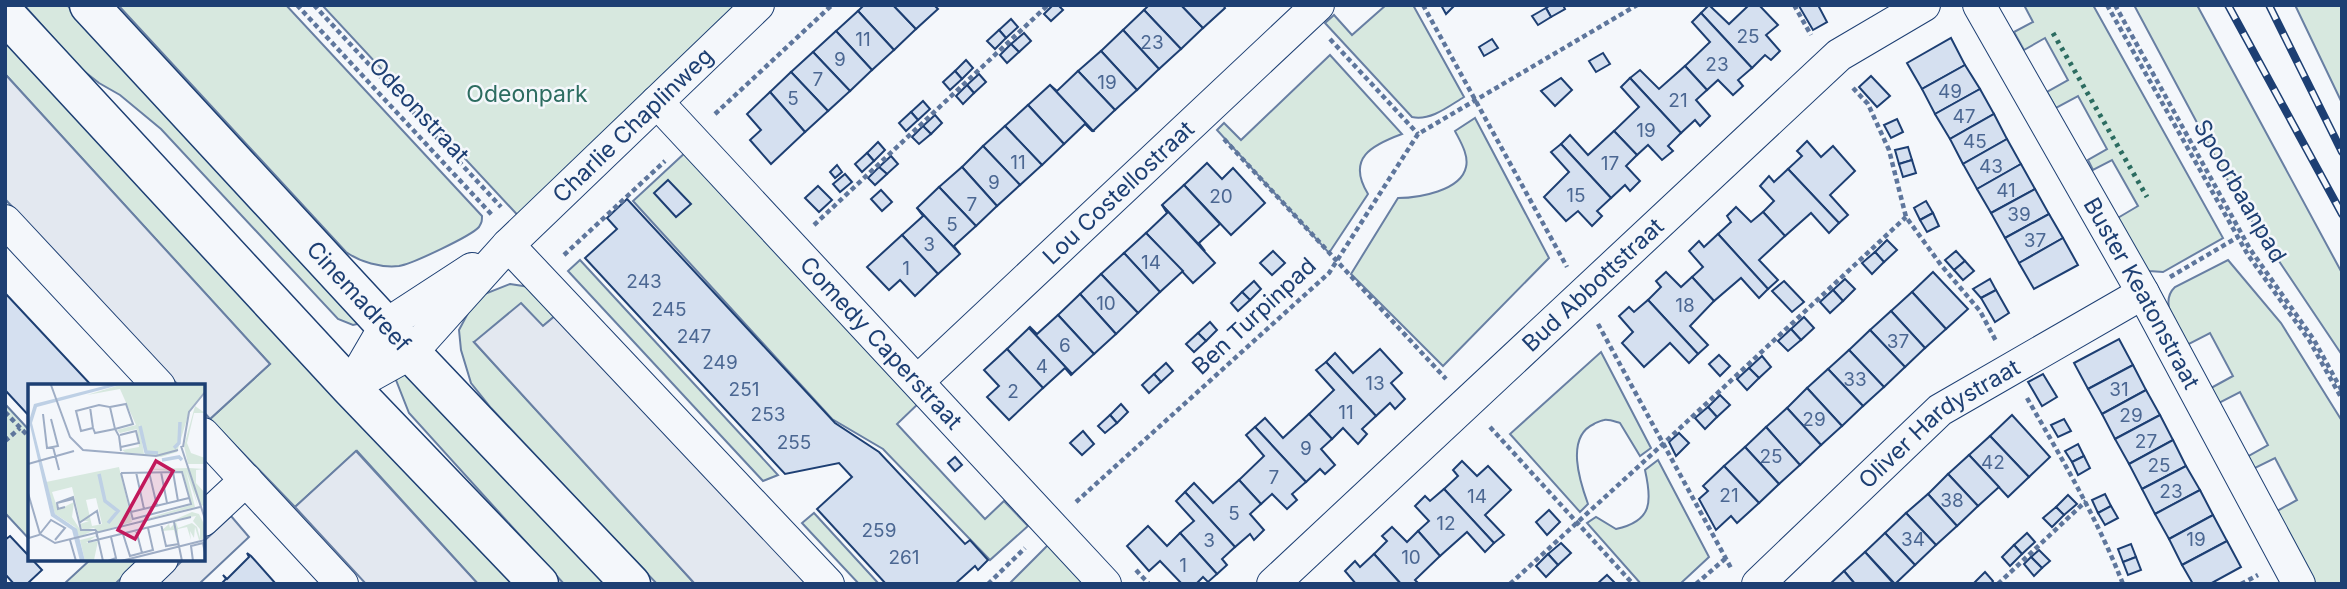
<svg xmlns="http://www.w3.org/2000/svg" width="2347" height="589" font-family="Inter,sans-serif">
<rect width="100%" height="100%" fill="#f4f7fb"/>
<g fill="#d7e8df" stroke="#687fa3" stroke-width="2">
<polygon points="24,5 67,5 360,315 362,323 353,325 338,319 161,129 120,95 99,83 80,68"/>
<path d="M 118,5 L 286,5 L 482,216 C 482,221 482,222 479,227 C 471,236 412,264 399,266 C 381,268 360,262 346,252 Z"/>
<polygon points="322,5 745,5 524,222"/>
<path d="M 1386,5 L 1413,5 L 1464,97 C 1449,106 1431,121 1412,117 L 1325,23 L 1334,15 L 1352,35 Z"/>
<polygon points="2024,5 2093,5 2223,238 2163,272 2149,271 2141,263 2116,219 2138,206 2112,160 2093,170 2088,160 2107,149 2078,96 2056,108 2047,92 2068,80 2045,38 2024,50 2014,32 2033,22"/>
<polygon points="2134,5 2197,5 2342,273 2342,355 2240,203"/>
<polygon points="2295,5 2342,5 2342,103"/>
<polygon points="5,34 515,584 478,584 357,451 295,507 210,419 270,364 5,74"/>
<path d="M 1330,55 L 1402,134 C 1372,145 1346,158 1368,194 L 1329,253 L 1217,130 L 1224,123 L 1241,140 Z"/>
<path d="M 1475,118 L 1549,258 L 1443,366 L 1351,274 L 1398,198 C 1418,198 1461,191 1466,167 C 1469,155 1460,141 1455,131 Z"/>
<polygon points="687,151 921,401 897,424 985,519 1004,501 1028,526 990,560 883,449 832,419 633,201"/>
<polygon points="580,260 778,475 763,481 568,271"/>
<path d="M 2228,260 L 2281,323 L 2342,421 L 2342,584 L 2315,584 L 2277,511 L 2297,500 L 2275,458 L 2253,469 L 2247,457 L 2268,445 L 2240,392 L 2219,403 L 2211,388 L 2233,376 L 2210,333 L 2187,345 C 2178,328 2158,303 2175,287 Z"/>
<polygon points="510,284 536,288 562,310 543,326 474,342 695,584 657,584 491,408 471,383 461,350 459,330 468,313 482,295"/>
<path d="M 1601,352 L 1651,448 L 1640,456 L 1620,423 C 1616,422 1609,419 1604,420 C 1603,420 1595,423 1594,424 C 1565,437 1580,482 1588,504 L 1580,512 L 1510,434 Z"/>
<polygon points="400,373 412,374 605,584 564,584 409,413 396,380"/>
<polygon points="5,404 30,431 30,540 5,513"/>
<path d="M 1658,460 L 1709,557 L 1680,584 L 1641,584 L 1587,523 L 1596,517 L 1616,529 C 1653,521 1652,501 1645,470 Z"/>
<polygon points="814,513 879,584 859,584 802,523"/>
<polygon points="1049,544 1086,584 1013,584 1011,582"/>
<polygon points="91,559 141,559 115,584 64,584"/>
</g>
<g fill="#e3e8f0" stroke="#687fa3" stroke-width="2">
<polygon points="5,74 270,364 210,419 203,411 203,386 179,386 5,199"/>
<polygon points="521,303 543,326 562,310 815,584 695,584 474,342"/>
<polygon points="356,451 478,584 366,584 295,507"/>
<polygon points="231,516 249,537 199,584 158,584 184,559 203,559 203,542"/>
</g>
<g fill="#d5e0f0" stroke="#1d3f73" stroke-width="2">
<polygon points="864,5 893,5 916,29 894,50 858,11"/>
<polygon points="893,5 934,5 938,9 916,29"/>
<polygon points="1053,5 1058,5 1063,10 1051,21 1044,14"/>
<polygon points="1149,5 1181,5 1203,28 1181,49 1144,10"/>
<polygon points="1181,5 1223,5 1225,8 1203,28"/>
<polygon points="1441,5 1455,5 1446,14"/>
<polygon points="1551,5 1563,5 1565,9 1551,17 1546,8"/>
<polygon points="1709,5 1729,24 1749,5 1759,5 1778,25 1766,35 1780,51 1771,60 1765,55 1752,68 1701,13"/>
<polygon points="1801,5 1818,5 1827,22 1813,30 1799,6"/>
<polygon points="1546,8 1551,17 1538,25 1532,16"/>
<polygon points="1144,10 1181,49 1159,69 1123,30"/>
<polygon points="858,11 894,50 872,70 836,31"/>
<polygon points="1701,13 1752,68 1738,80 1743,86 1733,95 1718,80 1707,90 1685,66 1710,42 1692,22"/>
<polygon points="1011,19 1018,27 1006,38 999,30"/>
<polygon points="999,30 1006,38 995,49 987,41"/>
<polygon points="1123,30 1159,69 1137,90 1101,51"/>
<polygon points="836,31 872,70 850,91 813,52"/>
<polygon points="1024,33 1031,41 1019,52 1011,44"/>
<polygon points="1951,38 1965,65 1922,89 1907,63"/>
<polygon points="1492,39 1498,48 1484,56 1479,47"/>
<polygon points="1011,44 1019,52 1007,63 1000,55"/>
<polygon points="1101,51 1137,90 1115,110 1078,71"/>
<polygon points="813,52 850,91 828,111 791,72"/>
<polygon points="1603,53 1610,64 1596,72 1589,61"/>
<polygon points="966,60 973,68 962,79 955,71"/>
<polygon points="1965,65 1980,89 1935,114 1922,89"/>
<polygon points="1685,66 1707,90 1696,100 1710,116 1700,126 1695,120 1681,133 1630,78 1640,70 1659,89"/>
<polygon points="955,71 962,79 950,90 943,82"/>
<polygon points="1078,71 1115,110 1093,131 1050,85 1057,91"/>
<polygon points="791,72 828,111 805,132 770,92"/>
<polygon points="979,74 986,82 974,93 967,85"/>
<polygon points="1871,76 1890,96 1877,107 1859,87"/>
<polygon points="1561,78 1572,90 1555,106 1541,91"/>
<polygon points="1630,78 1681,133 1668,146 1673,151 1662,160 1648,145 1637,155 1614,131 1639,107 1621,87"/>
<polygon points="967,85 974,93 963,104 956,96"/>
<polygon points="1050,85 1093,131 1092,131 1085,124 1064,144 1028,105"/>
<polygon points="1980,89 1994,114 1950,139 1935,114"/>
<polygon points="770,92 805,132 771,164 750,140 761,130 747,114"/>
<polygon points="923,101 930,109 918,120 911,112"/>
<polygon points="1028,105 1064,144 1042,165 1005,126"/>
<polygon points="911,112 918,120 906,131 899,123"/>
<polygon points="1994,114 2007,139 1963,164 1950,139"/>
<polygon points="935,115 942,123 931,134 923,126"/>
<polygon points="1897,119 1903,132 1891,138 1884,125"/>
<polygon points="923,126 931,134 919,144 912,137"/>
<polygon points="1005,126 1042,165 1020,185 983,146"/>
<polygon points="1614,131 1637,155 1626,166 1640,181 1630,191 1625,185 1611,198 1561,144 1570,135 1588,155"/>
<polygon points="2007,139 2021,164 1977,189 1963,164"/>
<polygon points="1807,141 1821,157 1833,146 1855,171 1830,195 1848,215 1839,223 1788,169 1802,156 1797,151"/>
<polygon points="878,142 885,150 874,161 867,153"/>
<polygon points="1561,144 1611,198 1597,211 1602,216 1592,226 1578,211 1566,221 1544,197 1569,172 1551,152"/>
<polygon points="983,146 1020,185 997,206 962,167"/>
<polygon points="1908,147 1912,160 1899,164 1895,150"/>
<polygon points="867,153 874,161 862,172 855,164"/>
<polygon points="891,156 898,164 887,174 879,167"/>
<polygon points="1912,160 1916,173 1903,177 1899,164"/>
<polygon points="1207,163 1222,179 1233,168 1265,203 1231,235 1184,185"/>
<polygon points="2021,164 2035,189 1991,213 1977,189"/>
<polygon points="837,165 842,172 835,178 830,172"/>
<polygon points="879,167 887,174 875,185 868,178"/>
<polygon points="962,167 997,206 976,226 939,187"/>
<polygon points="1788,169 1839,223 1829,233 1811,213 1785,236 1763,212 1774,201 1760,186 1769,176 1774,182"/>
<polygon points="845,174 852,182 840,192 833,184"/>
<polygon points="668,180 691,204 676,217 654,193"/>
<polygon points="1184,185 1220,224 1199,243 1205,251 1162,205"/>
<polygon points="818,186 832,200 819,212 805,198"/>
<polygon points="939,187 976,226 954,246 960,254 917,208"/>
<polygon points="2035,189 2049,214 2005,238 1991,213"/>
<polygon points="881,190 892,202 882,211 871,199"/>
<polygon points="627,199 835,423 879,452 965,544 970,540 988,560 978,570 975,566 955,584 886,584 817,509 852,477 839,463 785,474 585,258 617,229 607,218"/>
<polygon points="1926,201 1933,213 1920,220 1914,208"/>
<polygon points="1162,205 1215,263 1193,283 1146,233 1167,213"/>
<polygon points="1736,207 1751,222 1763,212 1785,236 1759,260 1778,280 1768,289 1718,234 1731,222 1727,216"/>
<polygon points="917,208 960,254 938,274 902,235 923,216"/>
<polygon points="1933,213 1939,226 1927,232 1920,220"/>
<polygon points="2049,214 2063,238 2019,263 2005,238"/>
<polygon points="1146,233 1183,271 1160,292 1124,253"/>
<polygon points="1718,234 1768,289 1759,298 1741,278 1714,301 1692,277 1703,267 1689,251 1699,241 1704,247"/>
<polygon points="902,235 938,274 915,296 900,280 889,290 867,267"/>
<polygon points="2063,238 2078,265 2034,289 2019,263"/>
<polygon points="1887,240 1897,250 1884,262 1875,252"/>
<polygon points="1273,251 1285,263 1272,275 1260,263"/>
<polygon points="1956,251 1965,261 1954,270 1945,260"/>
<polygon points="1875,252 1884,262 1872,274 1862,263"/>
<polygon points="1124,253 1160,292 1138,313 1101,274"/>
<polygon points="1965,261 1974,271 1963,280 1954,270"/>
<polygon points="1666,272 1681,287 1692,277 1714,301 1690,326 1708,345 1698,354 1648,300 1661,287 1656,281"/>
<polygon points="1933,272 1968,309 1946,329 1912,292"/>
<polygon points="1101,274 1138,313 1116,334 1080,294"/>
<polygon points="1845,279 1855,289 1843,301 1833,290"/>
<polygon points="1990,279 1996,290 1981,298 1973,289"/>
<polygon points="1254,281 1261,289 1250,300 1242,292"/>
<polygon points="1784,281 1804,302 1792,312 1772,291"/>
<polygon points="1833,290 1843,301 1830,313 1820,302"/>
<polygon points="1996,290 2009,313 1995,322 1981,298"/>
<polygon points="1242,292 1250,300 1238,311 1231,303"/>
<polygon points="1912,292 1946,329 1925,348 1891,311"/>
<polygon points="5,293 92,386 30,386 30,417 5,390"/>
<polygon points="1080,294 1116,334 1094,354 1058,315"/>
<polygon points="1648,300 1698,354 1689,363 1670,343 1644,367 1622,343 1633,332 1619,316 1629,307 1634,312"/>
<polygon points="1891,311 1925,348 1905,367 1870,330"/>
<polygon points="1058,315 1094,354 1072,374 1029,328 1030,327 1037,334"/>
<polygon points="1804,317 1814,328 1801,340 1791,329"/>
<polygon points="1210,322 1217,330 1206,341 1198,333"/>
<polygon points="1029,328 1072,374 1071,375 1065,368 1043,388 1007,349"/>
<polygon points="1791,329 1801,340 1788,351 1778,341"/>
<polygon points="1870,330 1905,367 1884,387 1849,350"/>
<polygon points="1198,333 1206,341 1194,352 1186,344"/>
<polygon points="2119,339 2133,365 2088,389 2074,363"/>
<polygon points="1007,349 1043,388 1009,420 987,397 999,386 984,370"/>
<polygon points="1380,349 1402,373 1391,383 1405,399 1395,409 1390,403 1376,416 1326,362 1335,353 1353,373"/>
<polygon points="1849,350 1884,387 1863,406 1828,369"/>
<polygon points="1719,355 1730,366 1720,376 1709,364"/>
<polygon points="1762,356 1771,367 1759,378 1749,368"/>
<polygon points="1326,362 1376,416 1362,429 1367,434 1358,444 1343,428 1332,439 1309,414 1334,390 1316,370"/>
<polygon points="1166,363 1173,371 1161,382 1154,374"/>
<polygon points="2133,365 2146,390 2102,414 2088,389"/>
<polygon points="1749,368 1759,378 1747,390 1737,379"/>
<polygon points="1828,369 1863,406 1842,426 1807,388"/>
<polygon points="1154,374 1161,382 1149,393 1142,385"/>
<polygon points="2043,374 2057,397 2042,406 2028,382"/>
<polygon points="1807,388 1842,426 1821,445 1787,408"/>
<polygon points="2146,390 2160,415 2115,439 2102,414"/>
<polygon points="1720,395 1730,405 1717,417 1708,407"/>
<polygon points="1121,404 1128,412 1117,423 1110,415"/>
<polygon points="1708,407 1717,417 1705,429 1695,418"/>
<polygon points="1787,408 1821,445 1800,465 1766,427"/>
<polygon points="1309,414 1332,439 1321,449 1335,465 1325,474 1320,469 1306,482 1255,427 1265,418 1283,438"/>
<polygon points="1110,415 1117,423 1105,433 1098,426"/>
<polygon points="2012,415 2050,457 2029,477 1990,436"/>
<polygon points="2160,415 2173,440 2129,464 2115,439"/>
<polygon points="2064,419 2071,431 2058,437 2051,425"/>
<polygon points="1255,427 1306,482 1292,494 1297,500 1287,509 1272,494 1261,504 1239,480 1264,456 1246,435"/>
<polygon points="1766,427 1800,465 1779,484 1745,447"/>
<polygon points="1083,431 1094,444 1082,455 1070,443"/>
<polygon points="1679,433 1689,443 1676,456 1669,442"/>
<polygon points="1990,436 2029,477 2008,497 1969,455"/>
<polygon points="2173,440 2186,466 2142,489 2129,464"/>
<polygon points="2078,444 2084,456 2072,462 2065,451"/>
<polygon points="1745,447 1779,484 1759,503 1724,466"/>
<polygon points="1969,455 1999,487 1978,506 1948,474"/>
<polygon points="2084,456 2090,468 2078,475 2072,462"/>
<polygon points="955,457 962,465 955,471 948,463"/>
<polygon points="1462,461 1477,476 1488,466 1511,490 1485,515 1504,535 1494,543 1444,489 1458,476 1453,470"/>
<polygon points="1724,466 1759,503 1737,523 1731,516 1716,530 1699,499 1708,491 1703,486"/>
<polygon points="2186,466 2200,490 2155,514 2142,489"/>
<polygon points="1948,474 1978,506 1957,526 1928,494"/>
<polygon points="1239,480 1261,504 1250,514 1264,530 1254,540 1250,534 1235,547 1185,492 1194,483 1213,503"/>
<polygon points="1444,489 1494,543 1485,552 1467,532 1440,556 1418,531 1429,521 1415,506 1425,496 1430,501"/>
<polygon points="2200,490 2213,515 2169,539 2155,514"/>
<polygon points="1185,492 1235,547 1222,559 1227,565 1217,574 1180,533 1194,521 1176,501"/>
<polygon points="1928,494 1957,526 1936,545 1906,513"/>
<polygon points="2105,494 2111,506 2098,513 2092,500"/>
<polygon points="2068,495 2077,504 2064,515 2056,507"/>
<polygon points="2111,506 2118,518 2105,525 2098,513"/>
<polygon points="2056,507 2064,515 2052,527 2043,518"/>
<polygon points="1549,510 1560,522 1547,535 1536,522"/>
<polygon points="1906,513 1936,545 1915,565 1885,533"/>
<polygon points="2213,515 2227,541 2182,565 2169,539"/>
<polygon points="1148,526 1167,546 1180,533 1217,574 1208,582 1203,577 1196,584 1182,584 1160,561 1149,571 1127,546"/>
<polygon points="1392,527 1407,542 1418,531 1440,556 1415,580 1419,584 1401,584 1374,554 1387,541 1382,536"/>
<polygon points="1885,533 1915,565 1895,584 1865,552"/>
<polygon points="2027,533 2035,542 2022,554 2014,545"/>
<polygon points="10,536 42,570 27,584 14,584 5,574 5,540"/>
<polygon points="2227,541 2241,567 2210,584 2193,584 2182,565"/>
<polygon points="1561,543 1571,553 1558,565 1548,554"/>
<polygon points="2131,544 2136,557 2123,562 2118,549"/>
<polygon points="2014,545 2022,554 2010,566 2002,557"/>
<polygon points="2039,550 2050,561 2042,568 2031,557"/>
<polygon points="1865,552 1894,584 1855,584 1844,571"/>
<polygon points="247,553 251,556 276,584 221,584 226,579 223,575 227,579 249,557"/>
<polygon points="1374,554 1401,584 1356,584 1345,571 1355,561 1360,567"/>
<polygon points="1548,554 1558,565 1546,577 1536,566"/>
<polygon points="2031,557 2042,568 2034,576 2024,564"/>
<polygon points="2136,557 2141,570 2128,575 2123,562"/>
<polygon points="1844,571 1855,584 1830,584"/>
<polygon points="1985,572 1993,581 1991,584 1973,584"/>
<polygon points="1607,575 1616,584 1597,584"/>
</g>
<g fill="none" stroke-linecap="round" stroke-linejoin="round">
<defs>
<g id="minor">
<path id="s1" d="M 1979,5 L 2143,293 L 2299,584"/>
<path id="s2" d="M 657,102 L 1105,584"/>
<polyline points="5,221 159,386"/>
<polyline points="508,245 828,584"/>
<path id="s3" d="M 918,381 L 1318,5"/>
<polyline points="351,385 386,325 472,269"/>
<path id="s4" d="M 350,387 L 411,353 L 508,245 L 758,5"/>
<polyline points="203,434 342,584"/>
<polyline points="203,520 246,480"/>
<polyline points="136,584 162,559"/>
<path id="s5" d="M 1273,584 L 1839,55 L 1924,5"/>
<path id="s6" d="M 1758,584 L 1940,410 L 2143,293"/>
</g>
<g id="secondary">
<path id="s7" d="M 89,5 L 411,353 L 631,584"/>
<polyline points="5,14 350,387 539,584"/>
</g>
</defs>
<use href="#minor" stroke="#1d3f73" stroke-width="34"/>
<use href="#secondary" stroke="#1d3f73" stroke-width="41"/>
<g stroke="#5e769c" stroke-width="4.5" stroke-dasharray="5 3.5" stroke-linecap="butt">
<polyline points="297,5 492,215"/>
<polyline points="314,5 501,207"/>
<polyline points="1423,5 1567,267"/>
<polyline points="1794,5 1811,35"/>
<polyline points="2107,5 2248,255 2309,340 2342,399"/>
<polyline points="2115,5 2250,249 2314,340 2342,391"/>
<polyline points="1330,39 1418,134"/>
<polyline points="1853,88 1868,104 1889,150 1906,217 1941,265 1980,311 1996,341"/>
<polyline points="715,114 832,5"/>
<polyline points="1224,139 1446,379"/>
<polyline points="814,225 1048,5"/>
<polyline points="564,255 665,161"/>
<polyline points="2170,277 2238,237"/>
<polyline points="1598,324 1731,568"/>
<path d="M 2027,398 C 2062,459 2097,518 2123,584"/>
<polyline points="5,412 30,438"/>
<polyline points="1490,427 1633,584"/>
<polyline points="5,441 20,428"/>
<polyline points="1076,502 1329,273 1418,134 1637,5"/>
<polyline points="1136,570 1149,584"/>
<polyline points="988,584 1025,548"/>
<polyline points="1510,584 1663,444 1906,217"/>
<polyline points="1696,584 1726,558"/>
<polyline points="1998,584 2086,501"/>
<polyline points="2241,584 2258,575"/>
</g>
<use href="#minor" stroke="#f4f7fb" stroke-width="32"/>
<use href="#secondary" stroke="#f4f7fb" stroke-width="38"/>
<defs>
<g id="rail">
<polyline points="2228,5 2342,214"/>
<polyline points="2269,5 2342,152"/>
</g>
</defs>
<use href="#rail" stroke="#1d3f73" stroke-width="8"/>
<use href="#rail" stroke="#f4f7fb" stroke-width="5" stroke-dasharray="16" stroke-linecap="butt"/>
<polyline stroke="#2c6c60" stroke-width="5" stroke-dasharray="3.5 5" stroke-linecap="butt" points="2053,33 2147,197"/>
</g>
<g text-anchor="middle" stroke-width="5" stroke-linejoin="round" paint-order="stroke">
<g font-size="19" fill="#4b6792">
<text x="1748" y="43">25</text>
<text x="863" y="46">11</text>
<text x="1152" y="49">23</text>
<text x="840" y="66">9</text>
<text x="1717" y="71">23</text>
<text x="818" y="86">7</text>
<text x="1107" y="89">19</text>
<text x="1950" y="98">49</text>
<text x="793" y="105">5</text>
<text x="1678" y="107">21</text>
<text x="1964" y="123">47</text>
<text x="1646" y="137">19</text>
<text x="1975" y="148">45</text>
<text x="1018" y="169">11</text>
<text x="1610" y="170">17</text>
<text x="1991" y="173">43</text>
<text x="994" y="189">9</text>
<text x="2006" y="197">41</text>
<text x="1576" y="202">15</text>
<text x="1221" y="203">20</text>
<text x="972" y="211">7</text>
<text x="2019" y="221">39</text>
<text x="952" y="231">5</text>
<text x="2035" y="247">37</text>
<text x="929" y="251">3</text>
<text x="1151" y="269">14</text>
<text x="906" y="275">1</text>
<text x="644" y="288">243</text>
<text x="1106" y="310">10</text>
<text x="1685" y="312">18</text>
<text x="669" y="316">245</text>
<text x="694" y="343">247</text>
<text x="1898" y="348">37</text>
<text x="1065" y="352">6</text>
<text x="720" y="369">249</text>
<text x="1042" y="373">4</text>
<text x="1855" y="386">33</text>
<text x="1375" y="390">13</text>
<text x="744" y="396">251</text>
<text x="2119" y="396">31</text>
<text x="1013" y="398">2</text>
<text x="1346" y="419">11</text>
<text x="768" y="421">253</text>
<text x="2131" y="422">29</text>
<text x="1814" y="426">29</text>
<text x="2146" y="448">27</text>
<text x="794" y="449">255</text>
<text x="1306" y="455">9</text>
<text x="1771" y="463">25</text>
<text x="1993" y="469">42</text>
<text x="2159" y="472">25</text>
<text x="1274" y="484">7</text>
<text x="2171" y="498">23</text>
<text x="1729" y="502">21</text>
<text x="1477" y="503">14</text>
<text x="1952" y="507">38</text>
<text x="1234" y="520">5</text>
<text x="1446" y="530">12</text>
<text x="879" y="537">259</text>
<text x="1913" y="546">34</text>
<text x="2196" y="546">19</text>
<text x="1209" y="547">3</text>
<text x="904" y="564">261</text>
<text x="1411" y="564">10</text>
<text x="1183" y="572">1</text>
</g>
<g font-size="23" fill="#2c6c60" stroke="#f4f7fb">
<text x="527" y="102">Odeonpark</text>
</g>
<g font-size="23" fill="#1d3f73" stroke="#f4f7fb">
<text transform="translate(419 110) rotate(47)" y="8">Odeonstraat</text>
<text dy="8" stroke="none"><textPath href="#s4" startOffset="388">Charlie Chaplinweg</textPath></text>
<text transform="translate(2240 191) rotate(60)" y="8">Spoorbaanpad</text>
<text dy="8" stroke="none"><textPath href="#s3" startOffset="275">Lou Costellostraat</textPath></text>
<text dy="8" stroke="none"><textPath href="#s5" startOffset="438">Bud Abbottstraat</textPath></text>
<text dy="8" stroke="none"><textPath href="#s1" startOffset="331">Buster Keatonstraat</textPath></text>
<text dy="8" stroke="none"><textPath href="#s7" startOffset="397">Cinemadreef</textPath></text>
<text transform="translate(1254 316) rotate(-43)" y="8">Ben Turpinpad</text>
<text dy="8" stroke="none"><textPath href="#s2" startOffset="329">Comedy Caperstraat</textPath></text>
<text dy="8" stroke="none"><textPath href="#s6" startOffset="243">Oliver Hardystraat</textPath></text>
</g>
</g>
<g transform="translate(28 384)">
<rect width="177" height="177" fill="#f4f7fb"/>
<path d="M 95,0 L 177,0 L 177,8 L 161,28 L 149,68 L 133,73 L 117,71 L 117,63 L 111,39 L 116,70 L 98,69 L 94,66 L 111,63 L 109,45 L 92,49 L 89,46 L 108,41 L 92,5 L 59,11 ZM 167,22 L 177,29 L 166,29 L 159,59 L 163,69 L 177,74 L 177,80 L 160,80 L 156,62 ZM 91,83 L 104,138 L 70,148 L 66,144 L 55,146 L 52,140 L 61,137 L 52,137 L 44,103 L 24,108 L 30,126 L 46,118 L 44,133 L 53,147 L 67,146 L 51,153 L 47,143 L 27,130 L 18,98 ZM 68,114 L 74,140 L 64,142 L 58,116 ZM 160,84 L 164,98 L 161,84 L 177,85 L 168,86 L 168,99 L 177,109 L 177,122 L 172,121 L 166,107 L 170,122 L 158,87 L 167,123 L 107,138 L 163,121 L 155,88 L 117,85 ZM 164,128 L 171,130 L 177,142 L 175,155 L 152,161 L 171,156 L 167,143 L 166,154 L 162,147 L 163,156 L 159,143 L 150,145 L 149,159 L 146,146 L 133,147 L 141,140 L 142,144 L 148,138 L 150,144 L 164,139 L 169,143 L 172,154 L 172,145 L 165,137 L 168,132 L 146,136 ZM 68,152 L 58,159 L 70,157 L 66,176 L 75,177 L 57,177 L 52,156 Z" fill="#d7e8df" fill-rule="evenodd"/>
<path d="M 84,0 L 95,0 L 9,23 L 4,39 L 27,130 L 49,145 L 57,177 L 52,177 L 44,146 L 23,132 L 1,37 L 6,20 Z" fill="#bed0e5"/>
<path fill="none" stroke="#bed0e5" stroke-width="3.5" d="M 112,42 L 118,68 L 130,69M 146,64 L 151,59 L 152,38M 134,76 L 151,73 L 154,76M 71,90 L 77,117 L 90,127 L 80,139"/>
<path fill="none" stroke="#9eadc5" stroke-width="2" d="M 23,1 L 42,53 L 55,66 L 128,72 L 150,66M 62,23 L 65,44M 82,23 L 98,20 L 105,40 L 87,45 L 67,49 L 65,44 L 53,47 L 48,27 L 71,21 L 82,23 L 87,45 L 91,52 L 93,67M 15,30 L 19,64 L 30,62 L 23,35M 177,40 L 177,73M 92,51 L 108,47 L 111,59 L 93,63M 153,62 L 177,135M 25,63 L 31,86M 155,63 L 161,28 L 177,8M 0,80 L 46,67M 108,88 L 116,125M 121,88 L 129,122M 133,88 L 139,119M 145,88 L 150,117M 93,89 L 154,88 L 163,120 L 105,135M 93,89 L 105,136M 0,109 L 12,150 L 27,159 L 172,123M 29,119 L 45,113 L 53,146 L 68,146M 37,123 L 30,125 L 29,119 L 45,115M 103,128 L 161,114M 146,138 L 154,177M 51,139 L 69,127 L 72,140M 133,140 L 138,162 L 151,160M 108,146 L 114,169M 0,149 L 1,154 L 11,151 L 23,136 L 37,144 L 27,156M 95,150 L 102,172 L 125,166 L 120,144M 69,153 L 68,146 L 75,177M 42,156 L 48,177M 60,158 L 163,133M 80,177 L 88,174 L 83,153M 93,177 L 177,156M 165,177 L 163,162 L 175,159 L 177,169"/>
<path fill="#c2185b" fill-opacity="0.15" stroke="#c2185b" stroke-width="3.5" d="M 128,77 L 145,87 L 107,155 L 90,146 Z"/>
<rect width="177" height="177" fill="none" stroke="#1d3f73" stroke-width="3.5"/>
</g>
<rect width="2347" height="589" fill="none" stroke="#1d3f73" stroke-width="14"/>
</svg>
